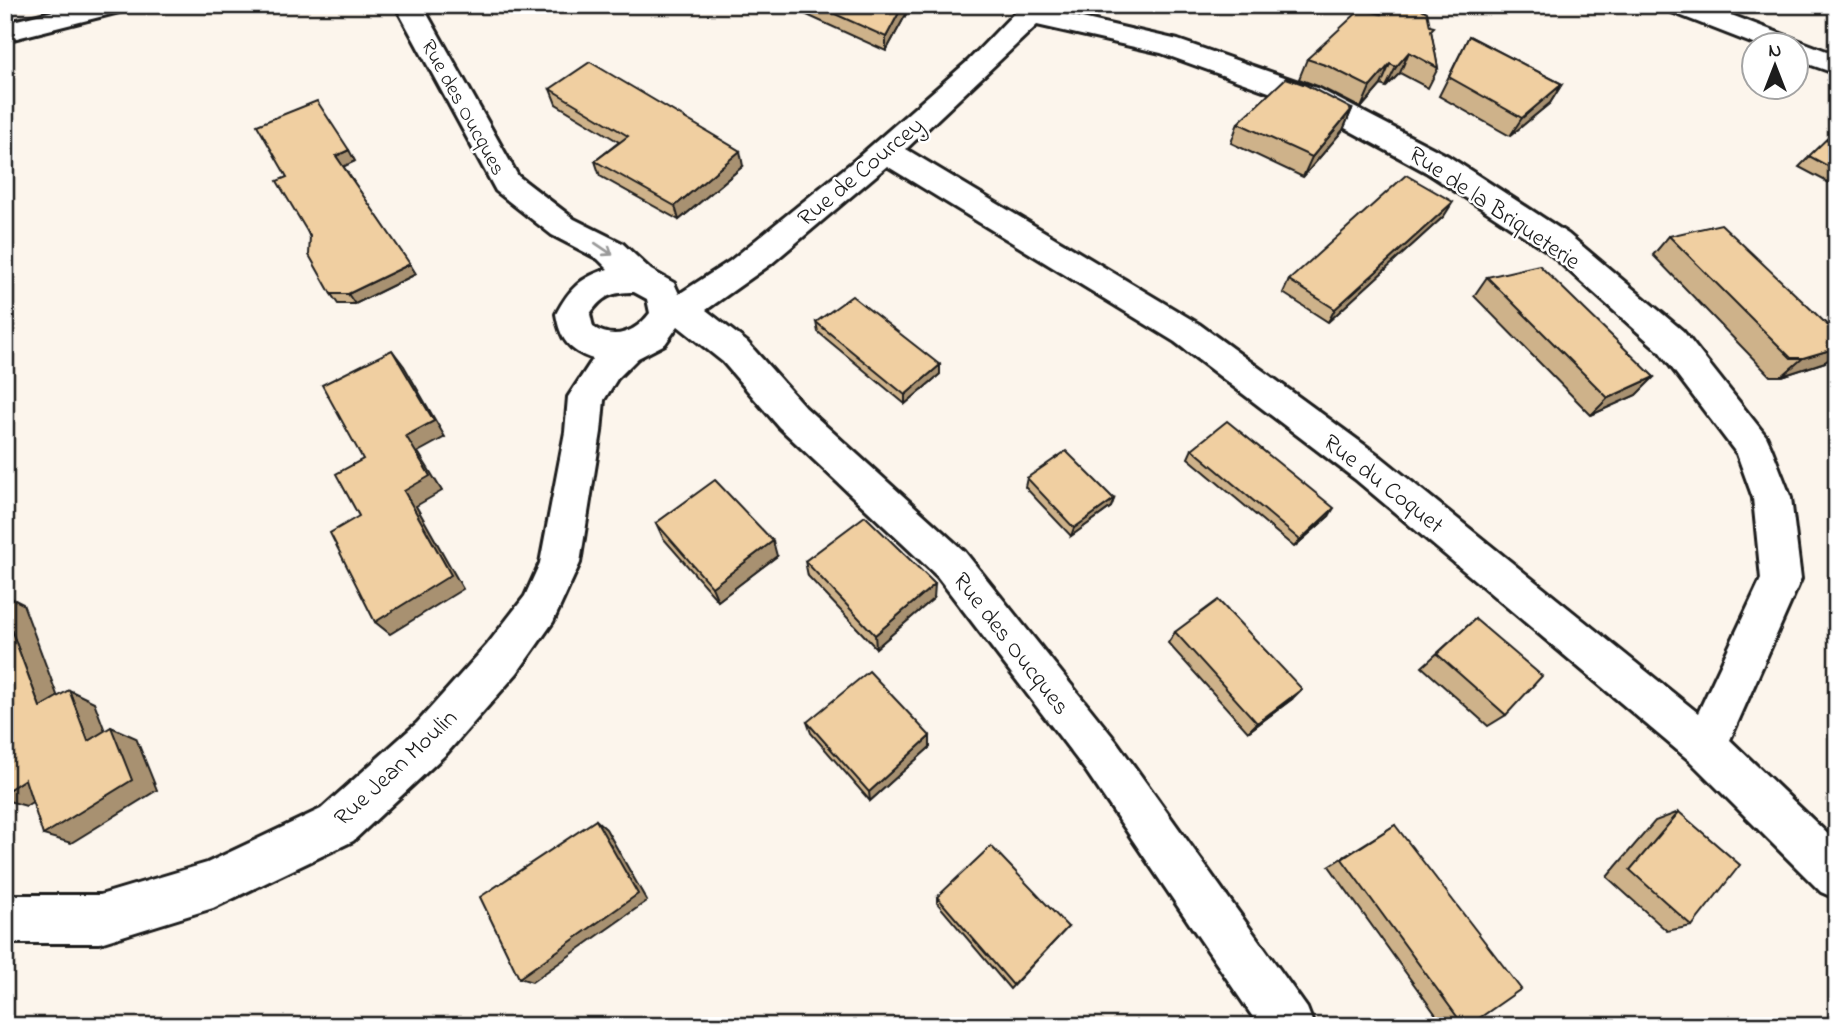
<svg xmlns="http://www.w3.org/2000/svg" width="1842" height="1031" font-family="'Indie Flower',sans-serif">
<rect width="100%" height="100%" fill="#fcf5ec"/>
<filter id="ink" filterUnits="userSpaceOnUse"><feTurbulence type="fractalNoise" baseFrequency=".0143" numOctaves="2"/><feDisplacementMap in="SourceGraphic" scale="14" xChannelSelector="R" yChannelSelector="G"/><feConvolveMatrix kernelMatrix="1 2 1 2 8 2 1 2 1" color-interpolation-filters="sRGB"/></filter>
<g filter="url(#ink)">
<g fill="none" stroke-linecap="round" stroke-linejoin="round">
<defs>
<g id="street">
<polygon points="78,5 126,5 123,11 5,41 5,23"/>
<path d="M 395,5 L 422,5 L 518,176 L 574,219 L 622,243 L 651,270 L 674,283 L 679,294 L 730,261 L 856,159 L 968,61 L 1022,5 L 1049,5 L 1047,10 L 1178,40 L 1319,89 L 1448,156 L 1568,234 L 1683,331 L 1766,436 L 1771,447 L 1791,498 L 1801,579 L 1730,740 L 1837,843 L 1837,899 L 1821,892 L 1690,761 L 1355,479 L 1175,342 L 887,166 L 771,264 L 706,310 L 747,342 L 805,407 L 965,552 L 1116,741 L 1307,1008 L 1314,1026 L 1259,1026 L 1086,771 L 937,576 L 779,427 L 723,362 L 678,326 L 665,344 L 638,358 L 617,379 L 604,400 L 601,432 L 580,563 L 553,622 L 517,673 L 447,753 L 353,841 L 213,908 L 100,943 L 5,943 L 5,895 L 100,895 L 207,863 L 321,809 L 417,723 L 487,645 L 525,596 L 540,563 L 565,432 L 568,397 L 593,359 C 568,351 560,338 556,314 C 569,289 581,277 608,269 L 598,259 L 552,235 L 496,191 ZM 1037,25 L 1161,53 L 1299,103 L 1426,172 L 1546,250 L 1659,351 L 1737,454 L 1753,498 L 1761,579 L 1698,713 L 1381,457 L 1199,324 L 906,149 ZM 634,292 L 647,299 L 650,313 C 635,333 614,341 593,327 L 590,314 C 602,296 612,292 634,292 Z"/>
</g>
<polygon id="secondary" points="1666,5 1705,5 1837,55 1837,74 1797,60 1797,46 1759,46 1669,11"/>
</defs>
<use href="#street" stroke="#1c1c1c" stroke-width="6"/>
<use href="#secondary" stroke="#1c1c1c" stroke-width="6"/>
<use href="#street" fill="#fff" fill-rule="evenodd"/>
<use href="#secondary" fill="#fff" fill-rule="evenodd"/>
</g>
<g fill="#ceb28a" stroke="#1c1c1c" stroke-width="2">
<polygon points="785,5 911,5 886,51"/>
<polygon points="1369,5 1414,5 1431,32 1438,68 1428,88 1400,73 1386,87 1381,85 1361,108 1320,87 1299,79 1307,59 1369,10"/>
<polygon points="1469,36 1562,84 1550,103 1510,136 1439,96"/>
<polygon points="550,89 743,166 679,220 600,176 595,161 619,142 556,104"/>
<polygon points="1352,109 1343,130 1303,177 1231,143 1238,123"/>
<polygon points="1837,129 1837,187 1799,167"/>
<polygon points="355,161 343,166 416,274 355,304 338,304 331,294 287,177"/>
<polygon points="1444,216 1328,322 1283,293 1289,280"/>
<polygon points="1669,236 1837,334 1837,353 1825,362 1782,376 1770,376 1653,255"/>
<polygon points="1487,277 1654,377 1636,395 1591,415 1474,296"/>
<polygon points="816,322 940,365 940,374 905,404 818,332"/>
<polygon points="1192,449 1329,516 1294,547 1188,458"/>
<polygon points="1027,478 1114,499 1111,507 1071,536 1025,487"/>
<polygon points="656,523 777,556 718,601 663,538"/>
<polygon points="805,561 934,598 876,648 808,576"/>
<polygon points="1475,619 1506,715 1488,726 1422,667"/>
<polygon points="1175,632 1292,699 1248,732 1168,643"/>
<polygon points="807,722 930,736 930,747 870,801 811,733"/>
<polygon points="1679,812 1692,926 1667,931 1607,877 1655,821"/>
<polygon points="1395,825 1468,1026 1444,1026 1329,866"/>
<polygon points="937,897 1068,927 1010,989 937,903"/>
</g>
<g fill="#a89171" stroke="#1c1c1c" stroke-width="2">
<polygon points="903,5 911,5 886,51 886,37"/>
<polygon points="1409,52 1400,73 1386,87 1396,67"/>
<polygon points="1390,64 1381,85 1361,108 1370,87"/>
<polygon points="1562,84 1550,103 1510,136 1522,118"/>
<polygon points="1352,109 1343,130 1303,177 1312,157"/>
<polygon points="349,150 355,161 343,167 336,156"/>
<polygon points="740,151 743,166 679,220 675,206"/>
<polygon points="1453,202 1444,216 1328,322 1335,309"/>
<polygon points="410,264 416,274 355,304 348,294"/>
<polygon points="1837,348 1837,353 1825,362 1782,376 1803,358"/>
<polygon points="392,350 404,366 445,437 418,452 442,491 416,506 463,589 390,634 375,622 404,491 406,436"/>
<polygon points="940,365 940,374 905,404 905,395"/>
<polygon points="1654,377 1636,395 1591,415 1608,398"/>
<polygon points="1114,499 1111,507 1071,536 1074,528"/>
<polygon points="1334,508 1329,516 1294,547 1300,540"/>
<polygon points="773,541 777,556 718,601 712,587"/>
<polygon points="935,584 934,598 876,648 875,635"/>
<polygon points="5,595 23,604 66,719 40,707 5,613"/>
<polygon points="1302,689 1292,699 1248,732 1257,723"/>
<polygon points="69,690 94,702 113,752 88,741"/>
<polygon points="111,727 136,738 157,790 71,843 43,835"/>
<polygon points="930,736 930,747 870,801 869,792"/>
<polygon points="25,779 52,789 26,806 5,800 5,792"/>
<polygon points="596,820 606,829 647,901 532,982 519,978"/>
</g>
<g fill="#f0cfa1" stroke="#1c1c1c" stroke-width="2">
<polygon points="815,5 903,5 886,37"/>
<polygon points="1380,5 1414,5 1427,12 1430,26 1434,27 1431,30 1438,68 1409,52 1396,67 1390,64 1370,87 1328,66 1307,59 1361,9 1381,14"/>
<polygon points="1469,36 1562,84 1522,118 1449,77"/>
<polygon points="590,62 740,151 675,206 595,161 628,136 550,89"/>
<polygon points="1286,78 1306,85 1352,109 1312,157 1238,123"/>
<polygon points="317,101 349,150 336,156 410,264 348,294 331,294 309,255 310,236 277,181 287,177 257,125"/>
<polygon points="1837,129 1837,171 1809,156"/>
<polygon points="1406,175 1453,202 1335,309 1289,280"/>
<polygon points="1721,224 1837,334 1837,348 1803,358 1791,358 1669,236"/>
<polygon points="1539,265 1654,377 1608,398 1487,277"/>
<polygon points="852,296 940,365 905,395 816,322"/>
<polygon points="392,350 434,421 406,436 430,476 404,491 451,575 375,622 330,533 359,516 336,474 363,459 322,385"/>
<polygon points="1227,421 1334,508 1300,540 1192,449"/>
<polygon points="1066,451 1114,499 1074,528 1027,478"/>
<polygon points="715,480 773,541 712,587 656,523"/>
<polygon points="865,516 935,584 875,635 805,561"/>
<polygon points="1218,600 1302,689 1257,723 1175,632"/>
<polygon points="5,613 40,707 69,690 88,741 111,727 132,780 43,835 25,779 5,792"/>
<polygon points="1475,619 1542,676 1506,715 1437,654"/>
<polygon points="869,671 930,736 869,792 807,722"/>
<polygon points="1679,812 1740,865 1692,926 1630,870"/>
<polygon points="596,820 638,894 519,978 480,897"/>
<polygon points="1395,825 1521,989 1468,1026 1464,1026 1342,859"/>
<polygon points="991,846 1068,927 1013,985 937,897"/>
</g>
<defs><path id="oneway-shaft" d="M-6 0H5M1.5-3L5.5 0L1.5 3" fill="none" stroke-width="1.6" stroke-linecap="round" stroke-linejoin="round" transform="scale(1.75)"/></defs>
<use stroke="#999" href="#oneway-shaft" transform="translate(604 249) rotate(34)"/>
</g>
<g text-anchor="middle" stroke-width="5" stroke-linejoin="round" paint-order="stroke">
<g font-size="21" fill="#1c1c1c" stroke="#fff">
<text transform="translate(464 107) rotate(61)" y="7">Rue des Oucques</text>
</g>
<g font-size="24" fill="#1c1c1c" stroke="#fff">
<text transform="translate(860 171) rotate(-40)" y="8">Rue de Courcey</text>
<text transform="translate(1495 207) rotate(34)" y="8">Rue de la Briqueterie</text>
<text transform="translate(1384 483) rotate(38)" y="8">Rue du Coquet</text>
<text transform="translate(1012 643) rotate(52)" y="8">Rue des Oucques</text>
<text transform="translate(395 767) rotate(-43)" y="8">Rue Jean Moulin</text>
</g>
</g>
<rect width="1842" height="1031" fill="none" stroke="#fff" stroke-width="28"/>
<rect x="14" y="14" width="1814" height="1003" fill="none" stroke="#1c1c1c" stroke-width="2.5" filter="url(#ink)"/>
<g transform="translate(1775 66)"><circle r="33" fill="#ffffff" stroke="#a4a4a4" stroke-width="2"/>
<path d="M0-5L12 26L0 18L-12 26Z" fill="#1c1c1c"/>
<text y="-10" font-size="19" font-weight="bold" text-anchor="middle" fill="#1c1c1c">N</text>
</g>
</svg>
